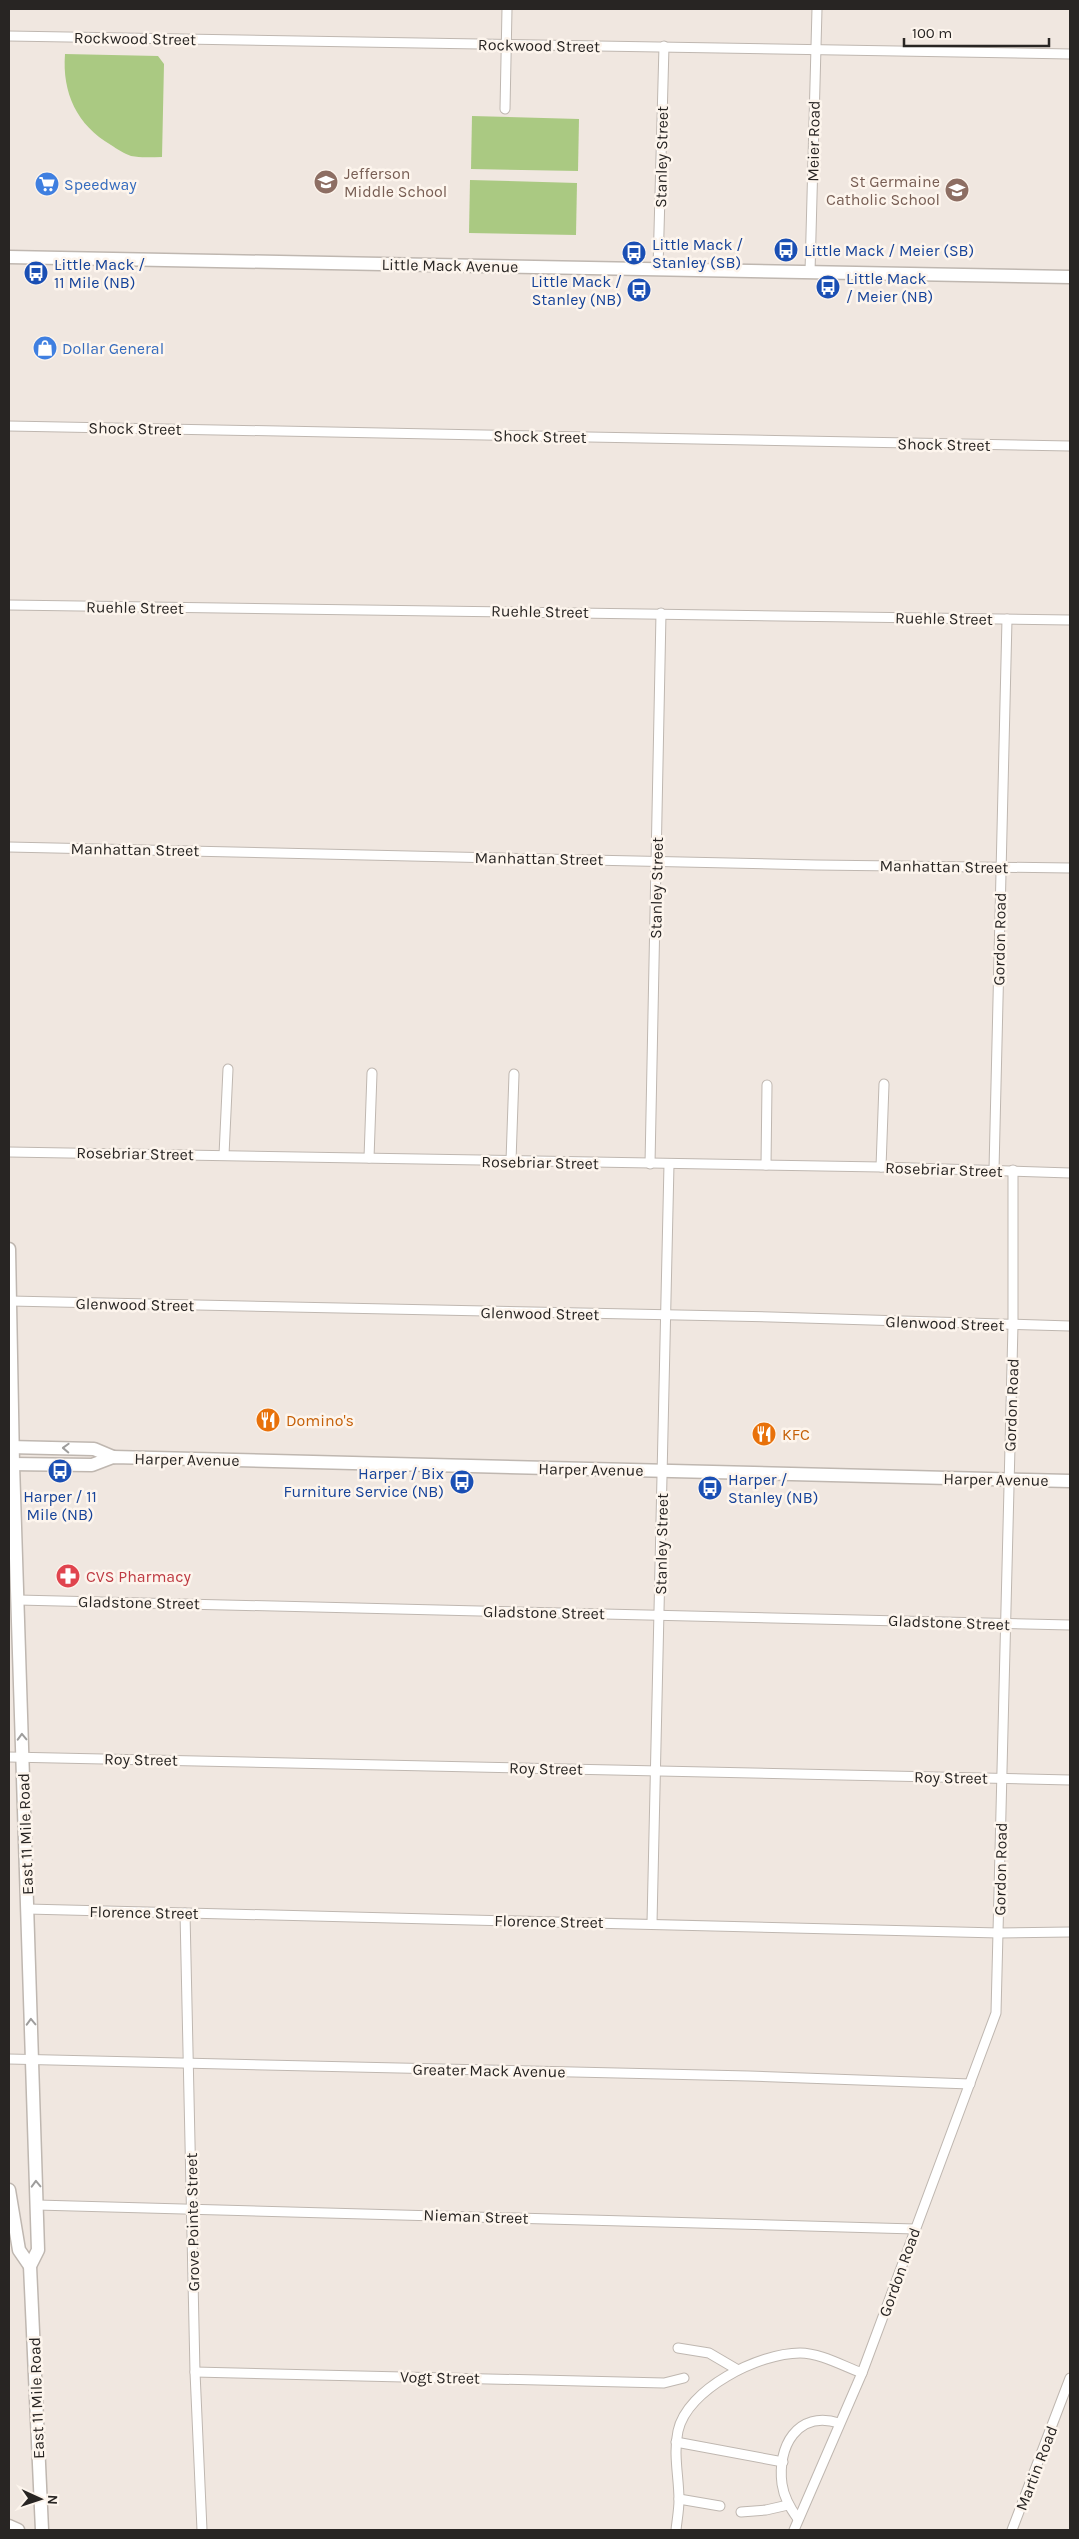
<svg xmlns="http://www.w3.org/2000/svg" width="1079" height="2539" font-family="Karla,sans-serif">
<rect width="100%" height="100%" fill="#f0e7e0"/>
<g fill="#aac982">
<path d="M 65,54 L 158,56 L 164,64 L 162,157 C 152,157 141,158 131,156 C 125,154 117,149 111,145 C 77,125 62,93 65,54 Z"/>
<polygon points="472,116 579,119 578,171 471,169"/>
<polygon points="470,180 577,183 576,235 469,233"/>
</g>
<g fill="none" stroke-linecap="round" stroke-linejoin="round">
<defs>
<g id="minor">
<polyline points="9,36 1070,54"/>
<polyline points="505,109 507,9"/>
<polyline points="658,268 664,46"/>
<polyline points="810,272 817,9"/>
<polyline points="9,426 1070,446"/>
<polyline points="9,605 1070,620"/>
<polyline points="9,847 816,865 1070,868"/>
<polyline points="9,1152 881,1167 1070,1173"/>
<polyline points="224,1155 228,1069"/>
<polyline points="369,1158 372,1073"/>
<polyline points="511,1161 514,1074"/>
<polyline points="650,1164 661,613"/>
<polyline points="766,1165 767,1085"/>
<polyline points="881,1167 884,1084"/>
<polyline points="994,1170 1007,619"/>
<polyline points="10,1301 771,1317 1070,1326"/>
<polyline points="18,1600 1070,1625"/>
<polyline points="9,1757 1070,1780"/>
<polyline points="27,1909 999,1933 1070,1932"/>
<polyline points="185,1913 195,2372 202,2530"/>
<polyline points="652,1923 669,1164"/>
<polyline points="9,2059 749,2076 970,2084"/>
<polyline points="37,2205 915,2229"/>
<polyline points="678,2348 709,2353 738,2370"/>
<polyline points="195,2372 664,2383 684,2378"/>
<polyline points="676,2442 783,2462"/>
<polyline points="679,2499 720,2506"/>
<polyline points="741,2512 766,2510 788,2505"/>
<path d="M 798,2519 C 790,2508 784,2498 782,2484 C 777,2447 797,2410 839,2423"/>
<path d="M 676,2530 C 677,2520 679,2510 679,2500 C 679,2477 673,2455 678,2431 C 687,2389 759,2353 800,2353 C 820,2353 843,2366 862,2373"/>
<polyline points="794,2530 862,2373 996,2013 1013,1325 1013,1170"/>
<polyline points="1012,2530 1070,2378"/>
</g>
<g id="secondary">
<polyline points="9,257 1070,277"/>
<polyline points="9,1249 13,1464 38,2250 30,2266 42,2530"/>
<polyline points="9,1447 94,1449 113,1457"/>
<polyline points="9,1464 92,1465 113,1457 1070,1481"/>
<polyline points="9,2190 19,2250 30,2266"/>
<polyline points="9,2526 18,2530"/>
</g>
</defs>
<use href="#minor" stroke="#bfb7b0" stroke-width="11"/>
<use href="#secondary" stroke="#bfb7b0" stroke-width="15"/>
<use href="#minor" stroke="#fff" stroke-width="9"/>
<use href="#secondary" stroke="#fff" stroke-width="12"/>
</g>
<defs><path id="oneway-chevron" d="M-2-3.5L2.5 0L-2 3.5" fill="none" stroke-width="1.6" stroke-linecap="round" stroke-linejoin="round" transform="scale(1.25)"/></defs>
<g stroke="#9e9d9c">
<use href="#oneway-chevron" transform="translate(66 1448) rotate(-178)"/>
<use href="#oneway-chevron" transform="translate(22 1737) rotate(-92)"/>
<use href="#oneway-chevron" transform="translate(31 2022) rotate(-92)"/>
<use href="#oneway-chevron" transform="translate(36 2184) rotate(-92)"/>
</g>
<defs>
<symbol id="school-disc" viewBox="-11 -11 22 22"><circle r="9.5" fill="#8d6e63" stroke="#fdf5ed"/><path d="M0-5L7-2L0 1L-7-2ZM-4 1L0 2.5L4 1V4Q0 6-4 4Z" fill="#fff"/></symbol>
<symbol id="supermarket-disc" viewBox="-11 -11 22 22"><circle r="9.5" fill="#3f7fe0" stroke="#fdf5ed"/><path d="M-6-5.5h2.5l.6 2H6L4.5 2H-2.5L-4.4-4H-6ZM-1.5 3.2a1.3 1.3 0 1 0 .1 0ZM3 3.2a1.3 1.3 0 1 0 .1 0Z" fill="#fff"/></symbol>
<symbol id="bus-disc" viewBox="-11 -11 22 22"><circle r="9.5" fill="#1a4fb4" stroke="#fdf5ed"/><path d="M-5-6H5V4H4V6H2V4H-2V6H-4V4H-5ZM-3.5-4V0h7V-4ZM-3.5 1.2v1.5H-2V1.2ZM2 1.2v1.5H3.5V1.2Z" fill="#fff"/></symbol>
<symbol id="shop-disc" viewBox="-11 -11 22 22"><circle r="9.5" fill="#3f7fe0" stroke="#fdf5ed"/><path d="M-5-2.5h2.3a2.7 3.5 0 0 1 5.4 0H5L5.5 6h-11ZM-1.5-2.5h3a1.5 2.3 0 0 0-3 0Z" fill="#fff"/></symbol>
<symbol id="restaurant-disc" viewBox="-11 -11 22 22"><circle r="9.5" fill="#e8710a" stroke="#fdf5ed"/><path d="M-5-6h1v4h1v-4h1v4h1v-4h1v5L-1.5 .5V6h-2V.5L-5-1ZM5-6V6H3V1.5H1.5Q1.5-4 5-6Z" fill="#fff"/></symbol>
<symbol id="pharmacy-disc" viewBox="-11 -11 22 22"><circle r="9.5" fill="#e0444e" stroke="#fdf5ed"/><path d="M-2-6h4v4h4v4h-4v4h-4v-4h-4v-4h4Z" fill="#fff"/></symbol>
</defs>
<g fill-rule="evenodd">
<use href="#school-disc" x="312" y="168" width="28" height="28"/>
<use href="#supermarket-disc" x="33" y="170" width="28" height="28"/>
<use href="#school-disc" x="943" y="176" width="28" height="28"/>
<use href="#bus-disc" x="772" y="236" width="28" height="28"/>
<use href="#bus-disc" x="620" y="239" width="28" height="28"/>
<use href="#bus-disc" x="22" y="259" width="28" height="28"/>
<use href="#bus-disc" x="814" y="273" width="28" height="28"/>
<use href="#bus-disc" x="625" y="276" width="28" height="28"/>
<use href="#shop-disc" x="31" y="334" width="28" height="28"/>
<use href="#restaurant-disc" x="254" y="1406" width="28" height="28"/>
<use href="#restaurant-disc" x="750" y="1420" width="28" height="28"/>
<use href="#bus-disc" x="46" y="1457" width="28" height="28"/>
<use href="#bus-disc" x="448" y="1468" width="28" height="28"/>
<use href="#bus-disc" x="696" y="1474" width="28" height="28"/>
<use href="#pharmacy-disc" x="54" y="1562" width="28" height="28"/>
</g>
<g text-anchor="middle" stroke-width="5" stroke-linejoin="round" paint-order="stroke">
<g font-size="16" fill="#282523" stroke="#fdf5ed">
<text transform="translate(135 38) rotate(1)" y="6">Rockwood Street</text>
<text transform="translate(539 45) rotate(1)" y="6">Rockwood Street</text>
<text transform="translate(813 141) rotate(-89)" y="6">Meier Road</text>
<text transform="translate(661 157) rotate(-89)" y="6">Stanley Street</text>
<text transform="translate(450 265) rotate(1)" y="6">Little Mack Avenue</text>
<text transform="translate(135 428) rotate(1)" y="6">Shock Street</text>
<text transform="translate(540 436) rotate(1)" y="6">Shock Street</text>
<text transform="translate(944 444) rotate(1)" y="6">Shock Street</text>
<text transform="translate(135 607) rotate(1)" y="6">Ruehle Street</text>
<text transform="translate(540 611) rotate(1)" y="6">Ruehle Street</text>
<text transform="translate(944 618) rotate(1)" y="6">Ruehle Street</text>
<text transform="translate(135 849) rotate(1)" y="6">Manhattan Street</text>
<text transform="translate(539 858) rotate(1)" y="6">Manhattan Street</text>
<text transform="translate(944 866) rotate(1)" y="6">Manhattan Street</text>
<text transform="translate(656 888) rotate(-89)" y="6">Stanley Street</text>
<text transform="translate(999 939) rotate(-89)" y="6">Gordon Road</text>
<text transform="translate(135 1153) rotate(1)" y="6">Rosebriar Street</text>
<text transform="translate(540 1162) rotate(1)" y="6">Rosebriar Street</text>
<text transform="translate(944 1169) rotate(2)" y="6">Rosebriar Street</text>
<text transform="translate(135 1304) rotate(1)" y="6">Glenwood Street</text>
<text transform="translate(540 1313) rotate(1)" y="6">Glenwood Street</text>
<text transform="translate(945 1323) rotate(2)" y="6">Glenwood Street</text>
<text transform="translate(1011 1405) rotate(-88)" y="6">Gordon Road</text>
<text transform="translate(187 1459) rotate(1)" y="6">Harper Avenue</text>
<text transform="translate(591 1469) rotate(1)" y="6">Harper Avenue</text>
<text transform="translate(996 1479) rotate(1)" y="6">Harper Avenue</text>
<text transform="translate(661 1544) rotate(-89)" y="6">Stanley Street</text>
<text transform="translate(139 1602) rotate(1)" y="6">Gladstone Street</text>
<text transform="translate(544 1612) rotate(1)" y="6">Gladstone Street</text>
<text transform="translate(949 1622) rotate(2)" y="6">Gladstone Street</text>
<text transform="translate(141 1759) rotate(1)" y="6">Roy Street</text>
<text transform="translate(546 1768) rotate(1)" y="6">Roy Street</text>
<text transform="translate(951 1777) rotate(1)" y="6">Roy Street</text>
<text transform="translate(25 1834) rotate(-92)" y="6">East 11 Mile Road</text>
<text transform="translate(1000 1869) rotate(-89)" y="6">Gordon Road</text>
<text transform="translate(144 1912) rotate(1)" y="6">Florence Street</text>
<text transform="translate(549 1921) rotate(1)" y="6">Florence Street</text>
<text transform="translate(489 2070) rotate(1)" y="6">Greater Mack Avenue</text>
<text transform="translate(476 2216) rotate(2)" y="6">Nieman Street</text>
<text transform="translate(192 2222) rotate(-91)" y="6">Grove Pointe Street</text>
<text transform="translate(899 2272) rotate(-70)" y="6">Gordon Road</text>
<text transform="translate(440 2377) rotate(1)" y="6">Vogt Street</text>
<text transform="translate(36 2398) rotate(-92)" y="6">East 11 Mile Road</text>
<text transform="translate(1036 2468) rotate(-69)" y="6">Martin Road</text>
</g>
<g font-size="16" fill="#785e54" stroke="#fdf5ed" text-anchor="start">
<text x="344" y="179">Jefferson<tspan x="344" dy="18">Middle School</tspan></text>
<text x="940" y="187" text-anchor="end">St Germaine<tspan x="940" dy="18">Catholic School</tspan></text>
</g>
<g font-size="16" fill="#366cbe" stroke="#fdf5ed" text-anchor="start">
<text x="64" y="190">Speedway</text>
<text x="62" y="354">Dollar General</text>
</g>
<g font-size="16" fill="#164399" stroke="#fdf5ed" text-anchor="start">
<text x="652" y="250">Little Mack /<tspan x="652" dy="18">Stanley (SB)</tspan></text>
<text x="804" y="256">Little Mack / Meier (SB)</text>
<text x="54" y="270">Little Mack /<tspan x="54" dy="18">11 Mile (NB)</tspan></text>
<text x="846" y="284">Little Mack<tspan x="846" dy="18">/ Meier (NB)</tspan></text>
<text x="622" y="287" text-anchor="end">Little Mack /<tspan x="622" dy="18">Stanley (NB)</tspan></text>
<text x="444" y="1479" text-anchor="end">Harper / Bix<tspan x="444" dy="18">Furniture Service (NB)</tspan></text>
<text x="728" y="1485">Harper /<tspan x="728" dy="18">Stanley (NB)</tspan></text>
<text x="60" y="1502" text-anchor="middle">Harper / 11<tspan x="60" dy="18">Mile (NB)</tspan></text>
</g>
<g font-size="16" fill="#c56008" stroke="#fdf5ed" text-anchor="start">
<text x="286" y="1426">Domino's</text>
<text x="782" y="1440">KFC</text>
</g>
<g font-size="16" fill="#be3a42" stroke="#fdf5ed" text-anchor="start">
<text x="86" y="1582">CVS Pharmacy</text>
</g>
</g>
<rect width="1079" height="2539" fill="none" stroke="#282523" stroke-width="20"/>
<g transform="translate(40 2499) rotate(93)" stroke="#fdf5ed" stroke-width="4" paint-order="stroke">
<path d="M0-4L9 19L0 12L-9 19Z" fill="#282523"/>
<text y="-8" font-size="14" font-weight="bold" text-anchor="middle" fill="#282523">N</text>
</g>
<path d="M904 38v8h145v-8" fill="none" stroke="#282523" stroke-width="2.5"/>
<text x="912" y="38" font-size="15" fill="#282523" stroke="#fdf5ed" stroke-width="4" paint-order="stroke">100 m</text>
</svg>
